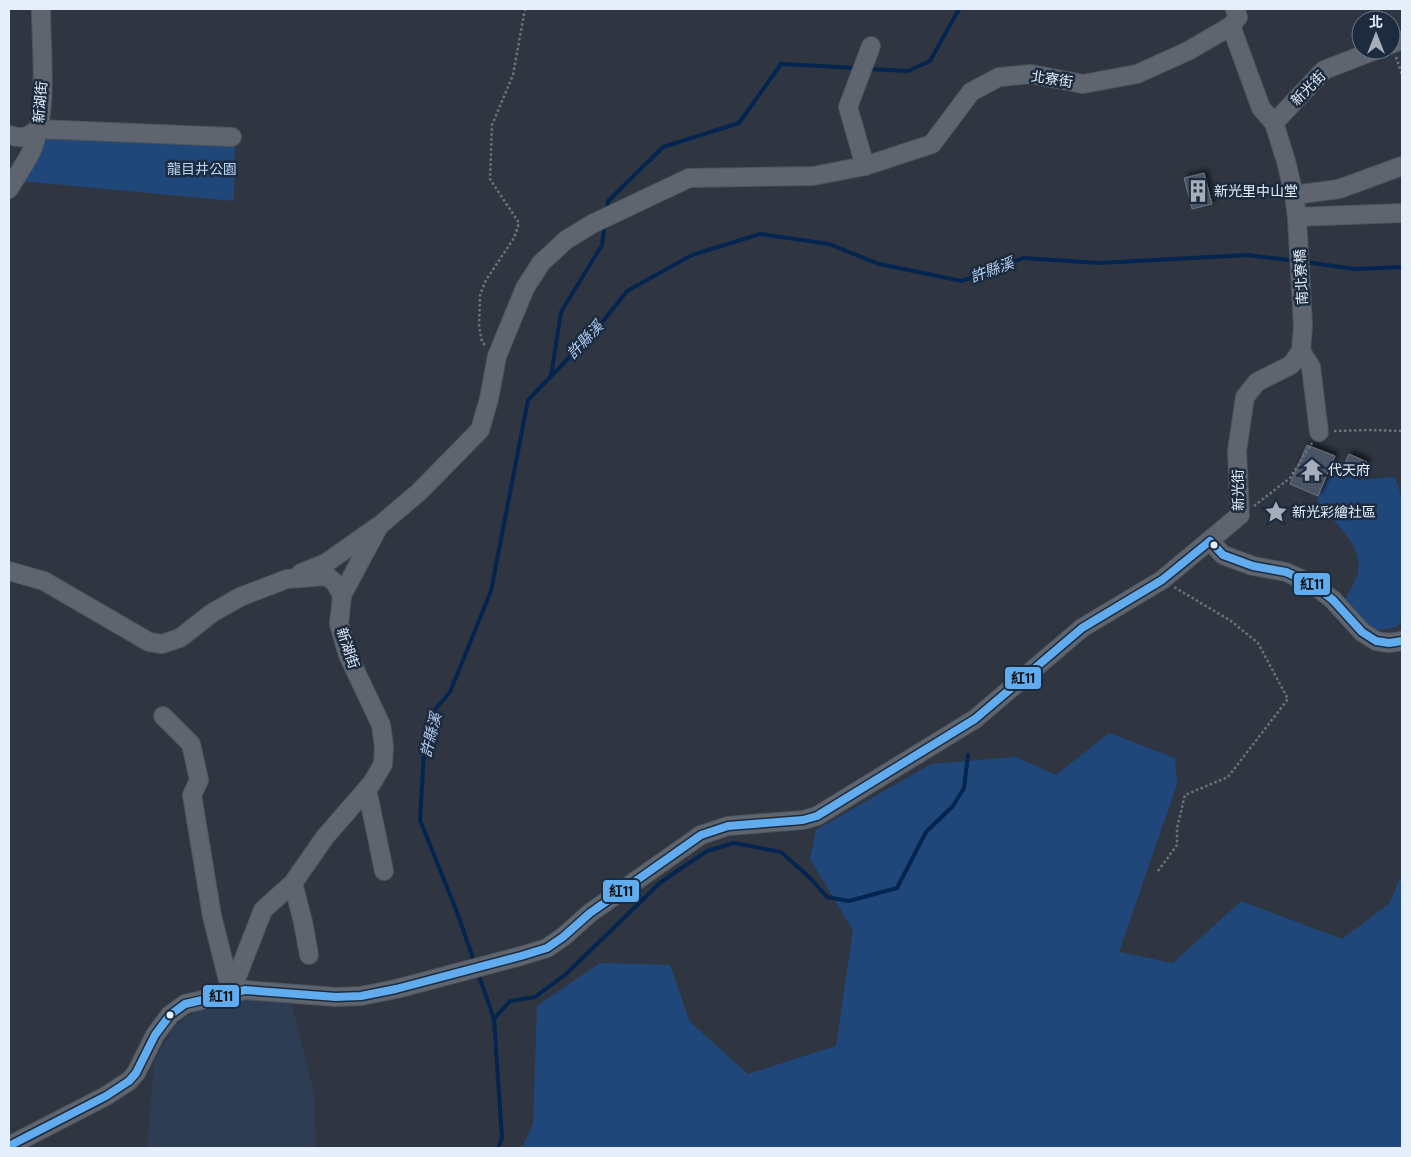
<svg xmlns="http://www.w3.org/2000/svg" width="1411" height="1157" font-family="'DM Sans','Noto Sans TC',sans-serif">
<defs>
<filter id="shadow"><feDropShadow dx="3.5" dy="-3.5" stdDeviation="2.5" flood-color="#0009"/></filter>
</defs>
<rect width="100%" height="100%" fill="#2f3641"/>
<polygon fill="#2c3d54" points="248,992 290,998 315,1096 316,1148 147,1148 154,1061 173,1028 207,1003"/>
<g fill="#20477a">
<polygon points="40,131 235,140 234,201 21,181"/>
<path d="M 1343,475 L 1358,480 L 1395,477 L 1402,498 L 1402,622 L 1396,627 L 1375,631 L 1342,605 C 1347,595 1355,583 1358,573 C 1362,552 1347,535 1334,521 C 1325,512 1322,513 1317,500 L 1329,476 Z"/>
<polygon points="1109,733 1175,758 1177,784 1119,952 1173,963 1241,901 1342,939 1389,904 1402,874 1402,1148 522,1148 533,1124 537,1006 600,963 670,965 690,1022 748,1074 836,1046 853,930 810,859 816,830 931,764 1016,757 1056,775"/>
</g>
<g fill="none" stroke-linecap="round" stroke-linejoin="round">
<g stroke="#042550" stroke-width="4">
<polyline points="867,69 908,71 930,61 959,9"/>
<polyline points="607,211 608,201 663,147 739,123 781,64 857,68"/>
<polyline points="1305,262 1355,269 1402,267"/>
<polyline points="551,376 561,312 602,245 605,223"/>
<polyline points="475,964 457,912 420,820 424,752 434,711 450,692 491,591 528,400 596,330 627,291 692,255 760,234 829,244 879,264 962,281 1023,258 1100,263 1247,255 1296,261"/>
<polyline points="478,973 494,1019 502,1138 498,1148"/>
<polyline points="494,1019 510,1001 535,997 566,974 661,882 707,851 734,843 781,852 810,878 827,897 849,901 897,888 926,832 953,806 964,788 968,755"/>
</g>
</g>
<g fill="#485566" stroke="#6d737d" filter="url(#shadow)">
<polygon points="1204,173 1212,204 1192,209 1184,178"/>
<polygon points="1307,445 1335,456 1318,496 1290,484"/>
<polygon points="1349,454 1367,462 1362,473 1344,465"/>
</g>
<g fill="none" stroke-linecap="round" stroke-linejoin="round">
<defs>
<g id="minor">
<polyline points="1391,44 1402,40"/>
<polyline points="1274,123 1324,70 1376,50"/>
<path d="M 9,135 C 22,139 27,138 38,129 L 232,137"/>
<polyline points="865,166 848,107 871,46"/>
<path d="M 9,189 C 16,177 25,164 31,152 C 49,113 41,51 41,9"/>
<polyline points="1294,195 1339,189 1402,166"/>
<polyline points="1297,217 1402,213"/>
<polyline points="1301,351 1311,367 1319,432"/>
<polyline points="1210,541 1223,555 1253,566 1286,572 1314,585 1333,600 1362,632 1376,641 1389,643 1402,641"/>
<polyline points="9,571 44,581 149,642 162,644 180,638 212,613 240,597 287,579 327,576 335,583 342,595 339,624 348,655 381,725 384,746 383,764 372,783 325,837 293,883 263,910 231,992"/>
<polyline points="301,573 326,563 377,527"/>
<polyline points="342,595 379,526 419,492 480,430 489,399 497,356 525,288 541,263 566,240 592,224 689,178 813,176 865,166 932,144 971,92 999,77 1031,74 1083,84 1137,74 1188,51 1231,26 1238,17 1235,9"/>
<polyline points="163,716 191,744 199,780 192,795 212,916 231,992"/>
<polyline points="367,789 384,871"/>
<polyline points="293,883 303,922 309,955"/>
<polyline points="9,1146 106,1096 129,1081 136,1073 155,1035 170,1015 185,1004 245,990 336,997 361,996 396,989 521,956 547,948 563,937 590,913 701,835 728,826 803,820 817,816 975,719 1082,628 1162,580 1240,515 1237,451 1245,397 1257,382 1291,365 1301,351 1303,326 1297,217 1294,195 1286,161 1274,123 1261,108 1231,26"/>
</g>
</defs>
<use href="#minor" stroke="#4e545d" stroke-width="20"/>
<g stroke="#6d737c" stroke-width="2.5" stroke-dasharray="2.5 2.5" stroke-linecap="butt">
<polyline points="1396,57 1402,75"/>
<polyline points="485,345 482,342 479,326 480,295 486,280 514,238 519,223 490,179 492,125 513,75 525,9"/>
<polyline points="1334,431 1370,430 1402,431"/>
<polyline points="1254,506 1290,478 1312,443"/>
<polyline points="1158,871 1177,845 1177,828 1185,795 1228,777 1288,699 1258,643 1231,621 1174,587"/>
</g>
<use href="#minor" stroke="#5e656f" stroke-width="18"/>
<defs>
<g id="bus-1">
<polyline points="1210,541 1223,555 1253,566 1286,572 1314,585 1333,600 1362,632 1376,641 1389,643 1402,641"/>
<polyline points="9,1146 106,1096 129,1081 136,1073 155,1035 170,1015 185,1004 245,990 336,997 361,996 396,989 521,956 547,948 563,937 590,913 701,835 728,826 803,820 817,816 975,719 1082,628 1162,580 1210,541"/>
</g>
</defs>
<use href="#bus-1" stroke="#1d2b3e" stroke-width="11"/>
<use href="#bus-1" stroke="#60acee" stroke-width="8"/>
</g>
<defs>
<symbol id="building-bare" viewBox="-9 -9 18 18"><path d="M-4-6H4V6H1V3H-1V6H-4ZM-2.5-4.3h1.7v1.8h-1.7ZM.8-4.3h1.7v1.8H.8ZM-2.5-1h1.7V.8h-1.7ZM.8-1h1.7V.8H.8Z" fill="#a5aeba" stroke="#1d2b3e" stroke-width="2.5" paint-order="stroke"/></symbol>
<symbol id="temple-bare" viewBox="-9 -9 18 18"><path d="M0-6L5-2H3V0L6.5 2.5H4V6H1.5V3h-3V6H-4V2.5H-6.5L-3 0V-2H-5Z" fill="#a5aeba" stroke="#1d2b3e" stroke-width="2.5" paint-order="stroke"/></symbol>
<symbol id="sight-bare" viewBox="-9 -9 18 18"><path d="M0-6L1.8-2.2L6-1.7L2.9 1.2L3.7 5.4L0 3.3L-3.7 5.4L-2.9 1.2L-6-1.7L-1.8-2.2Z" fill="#a5aeba" stroke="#1d2b3e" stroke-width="2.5" paint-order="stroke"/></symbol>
</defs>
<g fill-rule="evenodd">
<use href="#building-bare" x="1182" y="175" width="32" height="32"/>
<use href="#temple-bare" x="1296" y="454" width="32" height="32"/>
<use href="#sight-bare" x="1260" y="496" width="32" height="32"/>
</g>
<g fill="#e5eefb" stroke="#1d2b3e" stroke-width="2">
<circle cx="1214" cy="545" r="4.5"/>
<circle cx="170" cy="1015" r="4.5"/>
</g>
<g text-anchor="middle" stroke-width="5" stroke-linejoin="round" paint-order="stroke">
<g font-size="14" fill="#e5eefb" stroke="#1d2b3e">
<text transform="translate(1052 79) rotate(9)" y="5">北寮街</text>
<text transform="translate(1308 88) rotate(-45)" y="5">新光街</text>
<text transform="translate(40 102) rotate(-85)" y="5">新湖街</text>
<text transform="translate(1301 277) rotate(-93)" y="5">南北寮橋</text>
<text transform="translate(1238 490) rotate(-91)" y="5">新光街</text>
<text transform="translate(348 648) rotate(71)" y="5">新湖街</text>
</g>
<g font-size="14" fill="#bad6fb" stroke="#1d2b3e">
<text x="202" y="174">龍目井公園</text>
</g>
<g font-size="14" fill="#e5eefb" stroke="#1d2b3e" text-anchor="start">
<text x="1214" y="196">新光里中山堂</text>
<text x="1328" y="475">代天府</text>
<text x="1292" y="517">新光彩繪社區</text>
</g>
<g font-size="15" font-style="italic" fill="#b5d0f5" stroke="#1d2b3e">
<text transform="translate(992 270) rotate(-20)" y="5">許縣溪</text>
<text transform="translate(585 340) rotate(-47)" y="5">許縣溪</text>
<text transform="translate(431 735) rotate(-76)" y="5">許縣溪</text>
</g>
</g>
<g stroke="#1d2b3e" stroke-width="2">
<rect x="1293" y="572" width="38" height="24" rx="5" fill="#60acee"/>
<rect x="1004" y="666" width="38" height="24" rx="5" fill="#60acee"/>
<rect x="602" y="879" width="38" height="24" rx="5" fill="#60acee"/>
<rect x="202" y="984" width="38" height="24" rx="5" fill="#60acee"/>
</g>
<g font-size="14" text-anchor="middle" font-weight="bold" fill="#111">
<text x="1312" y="589">紅11</text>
<text x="1023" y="683">紅11</text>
<text x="621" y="896">紅11</text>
<text x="221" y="1001">紅11</text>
</g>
<rect width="1411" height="1157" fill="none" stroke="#e5eefb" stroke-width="20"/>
<g transform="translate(1376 35)"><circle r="24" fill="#1d2b3e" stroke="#6d798a"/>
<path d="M0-4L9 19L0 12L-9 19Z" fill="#a5aeba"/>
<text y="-8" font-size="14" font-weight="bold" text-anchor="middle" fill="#e5eefb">北</text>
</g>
</svg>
